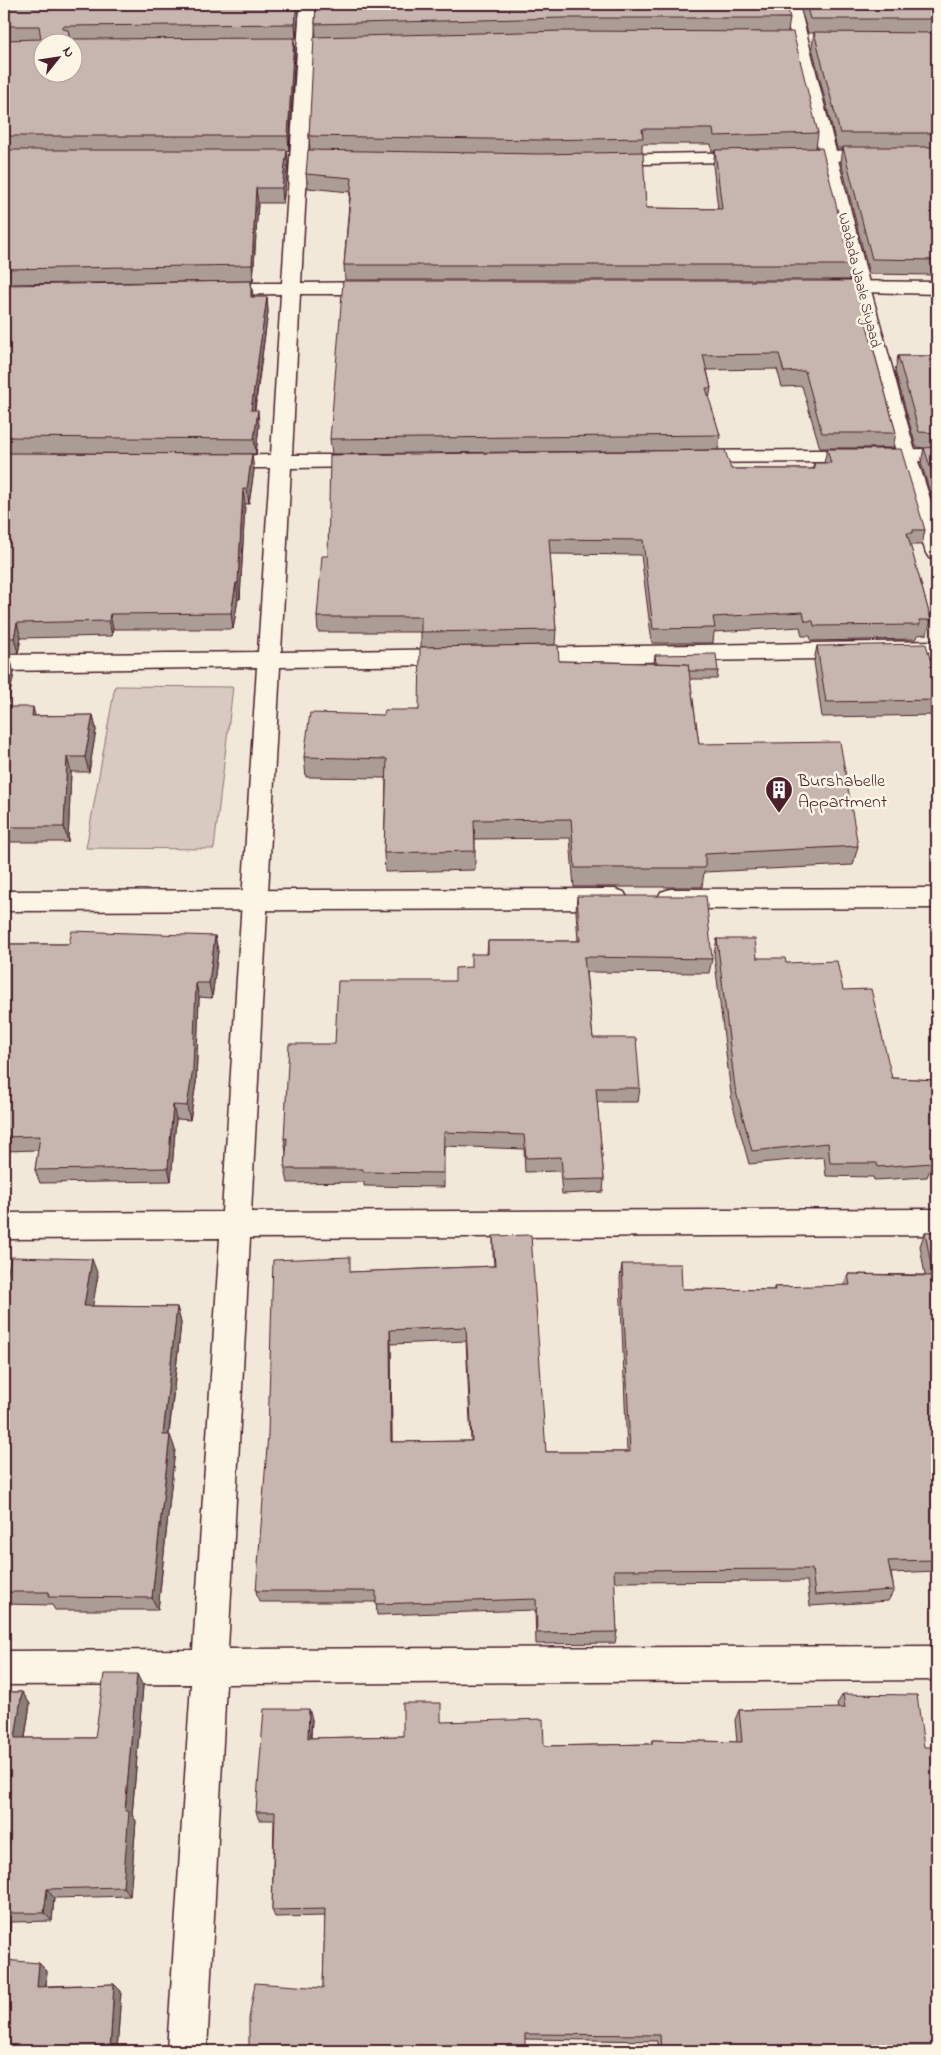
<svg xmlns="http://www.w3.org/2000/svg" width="941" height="2055" font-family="'Indie Flower',sans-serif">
<rect width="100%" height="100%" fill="#f1e8da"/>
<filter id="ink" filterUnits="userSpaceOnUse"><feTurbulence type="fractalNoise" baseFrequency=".02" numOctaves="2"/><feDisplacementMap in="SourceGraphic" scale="10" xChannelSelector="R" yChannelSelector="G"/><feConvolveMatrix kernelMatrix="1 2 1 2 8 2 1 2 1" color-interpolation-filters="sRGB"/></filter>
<g filter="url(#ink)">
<polygon fill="#d8cac0" stroke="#917476" points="115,686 233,687 214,849 86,848"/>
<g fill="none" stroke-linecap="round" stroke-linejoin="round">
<defs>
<g id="street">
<polygon points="300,4 316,4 301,283 381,282 388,284 390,288 388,292 381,294 300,294 292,455 368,455 375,457 378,461 375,465 368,467 291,468 281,652 456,649 464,651 468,657 464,663 456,665 280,667 251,1212 937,1209 937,1235 250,1238 228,1649 937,1646 937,1680 226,1684 207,2051 167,2051 191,1684 4,1685 4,1651 193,1650 220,1238 4,1239 4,1213 222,1212 257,667 4,671 4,655 258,652 270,468 216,468 209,466 206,462 209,458 216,456 271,455 281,294 214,295 207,293 205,289 207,285 214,283 282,283"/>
<polygon points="937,150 937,160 800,161 794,160 791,156 794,152 800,151"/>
<polygon points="752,152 758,153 761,157 758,161 608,165 602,164 599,160 602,156 608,155"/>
<polygon points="834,281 937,282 937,294 827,291 825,287 827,283"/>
<polygon points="937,449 937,461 689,463 682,461 679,457 682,453 689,451"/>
<polygon points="937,641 937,657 521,664 513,662 509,656 513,650 521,648"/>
</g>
<g id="secondary">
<path d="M 783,4 L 799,4 L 870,287 L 916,455 L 937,520 L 937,560 L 929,558 L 926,553 C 870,372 828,188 783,4 Z"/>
<polygon points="937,888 937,908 670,909 661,906 657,899 661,892 670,889"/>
<polygon points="615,889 624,892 628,899 624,906 615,909 4,911 4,891"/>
</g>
</defs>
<use href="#street" stroke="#4a1f2b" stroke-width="3"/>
<use href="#secondary" stroke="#4a1f2b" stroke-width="3"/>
<use href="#street" fill="#fcf5e5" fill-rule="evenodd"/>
<use href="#secondary" fill="#fcf5e5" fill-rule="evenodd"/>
</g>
<g fill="#ab9d96" stroke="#4a1f2b" fill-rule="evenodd">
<polygon points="4,4 300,4 296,38 294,38 295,52 289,151 287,151 288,165 283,203 258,203 253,281 4,284"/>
<path d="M 316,4 L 790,18 L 788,32 L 818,133 L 816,148 L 851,265 L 849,280 L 345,280 L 344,265 L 350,192 L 308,188 L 306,174 L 310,150 L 309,136 L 316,37 L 315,24 ZM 642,144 L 711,144 L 712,151 L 715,151 L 713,165 L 718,209 L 646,208 L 642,152 Z"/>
<polygon points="799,4 937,4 937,281 935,280 933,275 869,274 841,162 843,148 837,148 812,47 814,33 808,33"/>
<polygon points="855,281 896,433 893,448 820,448 802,386 782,387 777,369 707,370 711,388 709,400 720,435 718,450 332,454 330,439"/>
<polygon points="4,285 253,297 267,297 268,312 255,410 259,425 256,454 52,453 254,470 249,504 245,504 240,599 238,599 233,629 113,629 112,636 21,638 18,653 4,654"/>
<polygon points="898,356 937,356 937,515 921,463 924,448 916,447 895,371"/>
<polygon points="827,449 925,530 922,545 910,545 931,620 927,634 917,635 916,639 811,641 810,636 802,636 800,627 714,632 713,643 652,643 641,555 550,554 556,630 555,645 421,647 421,632 318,632 317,617 328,556 731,469 813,469 814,463 824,463"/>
<polygon points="817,646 937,683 937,715 822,717 814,661"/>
<polygon points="655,655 718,671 717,679 690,679 699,744 858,846 853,865 704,872 702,887 574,887 570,838 475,839 475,870 385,872 384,853 386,778 306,777 304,757 384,715 419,710 559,661 654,663"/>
<polygon points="4,657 14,673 7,707 35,716 93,715 96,730 89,772 71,772 68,842 4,842"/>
<polygon points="577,896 712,959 709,973 586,972 593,1038 640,1088 638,1102 597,1102 604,1179 603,1192 562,1194 560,1171 525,1172 524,1149 444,1146 444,1187 364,1186 364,1182 288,1183 285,1169 286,1152 284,1139 335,1044 455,981 487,954 488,941 578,941 576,911"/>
<polygon points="215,936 218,951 212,998 199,997 196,1083 190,1120 176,1119 171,1181 40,1183 35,1170 38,1150 4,1151 4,944 69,944"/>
<polygon points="717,939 757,958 786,963 843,990 892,1078 937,1080 937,1165 932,1165 927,1177 874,1180 873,1177 826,1176 824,1157 749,1164 732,1102 714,954"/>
<path d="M 925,1232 L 937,1232 L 937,1571 L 891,1573 L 894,1590 L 888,1601 L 810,1606 L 807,1581 L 614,1582 L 617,1632 L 615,1643 L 536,1644 L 535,1610 L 377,1615 L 376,1602 L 259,1602 L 256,1591 L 351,1272 L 494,1266 L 493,1251 L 493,1236 L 546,1452 L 627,1452 L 620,1278 L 622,1264 L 682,1289 L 774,1290 L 774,1287 L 844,1286 L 848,1274 L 925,1275 L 920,1246 ZM 466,1341 L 471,1441 L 392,1442 L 391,1344 Z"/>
<polygon points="98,1275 92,1306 177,1307 181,1323 169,1435 175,1449 158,1610 55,1610 52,1605 4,1604 4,1292"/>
<polygon points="143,1686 132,1815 136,1821 130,1896 54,1898 52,1921 10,1922 9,1960 47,1971 46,1986 114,1984 121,1991 117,2051 4,2051 4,1692 22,1692 30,1704 25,1738 95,1738"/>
<polygon points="843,1694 937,2051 657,2051 657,2041 525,2039 323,1988 325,1916 275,1917 272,1910 274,1820 259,1820 256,1812 312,1719 311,1738 403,1736 441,1722 544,1746 651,1744 652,1740 737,1742 735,1720 739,1710 838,1709 837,1704"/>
</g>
<g fill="#8b7f7a" stroke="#4a1f2b">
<polygon points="297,4 300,4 296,38 295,24"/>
<polygon points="294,38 295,52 289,151 288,136"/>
<polygon points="287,150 288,165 283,203 282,188"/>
<polygon points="256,188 258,203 253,281 252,265"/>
<polygon points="251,281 253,296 253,312 251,297"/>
<polygon points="267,297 268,312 252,425 251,410"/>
<polygon points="258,410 259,425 256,454 254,439"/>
<polygon points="252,454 254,470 249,504 247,489"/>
<polygon points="243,489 245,504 240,599 238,583"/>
<polygon points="236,583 238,599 233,629 231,613"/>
<polygon points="110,614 113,629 112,636 109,621"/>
<polygon points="17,623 21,638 18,653 14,638"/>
<polygon points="10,657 14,673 4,722 4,687"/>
<polygon points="33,707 37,723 32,716"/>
<polygon points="93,715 96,730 89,772 85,757"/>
<polygon points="67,757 71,772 68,842 64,827"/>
<polygon points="215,936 218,951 212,998 209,983"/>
<polygon points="196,983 199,997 196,1083 190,1120 187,1106"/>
<polygon points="173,1105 176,1119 171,1181 168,1168"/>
<polygon points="92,1259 98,1275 90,1322 84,1306"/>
<polygon points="177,1307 181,1323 167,1449 163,1435"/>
<polygon points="390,1330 391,1344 392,1455 391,1442"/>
<polygon points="170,1435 175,1449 158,1610 152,1598"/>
<polygon points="137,1674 143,1686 132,1815 136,1821 130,1896 123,1887 125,1811"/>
<polygon points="22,1692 30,1704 23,1749 15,1738"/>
<polygon points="309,1709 312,1719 310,1747 308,1738"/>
<polygon points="47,1889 54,1898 52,1921 44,1913"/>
<polygon points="4,1916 10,1922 8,1967 4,1963"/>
<polygon points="39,1963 47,1971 45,1994 37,1987"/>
<polygon points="114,1984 121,1991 117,2051 110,2051"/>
</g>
<g fill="#c7b6af" stroke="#4a1f2b" fill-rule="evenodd">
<path d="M 4,4 L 297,4 L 295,24 L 63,26 L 63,29 L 68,30 L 70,39 L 294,38 L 288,136 L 4,136 L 4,40 L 41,39 L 39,26 L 4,26 ZM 42,42 L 72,42 L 72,72 L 42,72 Z"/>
<polygon points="316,4 787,4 790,18 564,18 315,24"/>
<polygon points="806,4 937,4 937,19 810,19"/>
<polygon points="564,31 793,32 818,133 714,136 713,129 642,129 643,138 541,140 309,136 314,37"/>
<polygon points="814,32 937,33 937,133 840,133"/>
<polygon points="843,147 937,147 937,262 937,260 872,259"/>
<polygon points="822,148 851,265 344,265 352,178 306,174 308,150 541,154 643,152 646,208 722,209 715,150"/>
<polygon points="4,150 287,150 282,188 256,188 252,265 4,269"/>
<polygon points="251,281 251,297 267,297 251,410 258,410 254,439 4,437 4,285"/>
<polygon points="343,281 855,281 896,433 822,433 805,371 784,372 779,354 703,355 711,388 706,388 720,435 330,439"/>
<polygon points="898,356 937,356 937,433 919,432"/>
<polygon points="937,447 937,488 924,448"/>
<polygon points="827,449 901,449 925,530 913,530 913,533 907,533 931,620 919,620 920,625 814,626 813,621 805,621 803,612 713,617 715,628 653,629 643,540 549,539 556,630 421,632 421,617 317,617 322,556 328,556 330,455 725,450 731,469 815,469 814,463 831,463"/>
<polygon points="4,453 252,454 247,489 243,489 238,583 236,583 231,613 110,614 109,621 17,623 14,638 4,638"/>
<polygon points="926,644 937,683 937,700 826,702 817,646"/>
<polygon points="558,645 559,661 688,664 699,744 840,742 858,846 705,854 705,868 575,868 571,819 474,820 475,851 384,853 387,759 304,757 310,713 384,715 385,710 419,710 420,647"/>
<polygon points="716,654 718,671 689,671 688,664 656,663 655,655"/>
<polygon points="4,657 10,657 4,687"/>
<polygon points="4,707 33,707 32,716 93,715 85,757 67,757 64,827 4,827"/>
<polygon points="577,896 706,896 712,959 584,957 593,1038 636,1038 640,1088 596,1088 604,1179 563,1180 561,1157 526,1158 524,1135 444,1132 443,1173 363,1172 363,1169 285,1169 287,1138 284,1139 289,1044 335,1044 338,981 455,981 455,968 471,967 471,954 488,954 488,941 580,941"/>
<polygon points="72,931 215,936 209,983 196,983 193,1069 187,1106 173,1105 168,1168 35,1170 40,1136 4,1137 4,944 69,944"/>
<polygon points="717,939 755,939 757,958 785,958 786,963 837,961 843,990 871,989 892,1078 937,1080 937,1151 930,1152 932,1163 878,1167 877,1163 830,1163 828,1143 752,1151 735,1088"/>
<path d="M 925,1232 L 937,1232 L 937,1560 L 888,1561 L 894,1590 L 815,1595 L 812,1569 L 614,1570 L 617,1632 L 537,1633 L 536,1599 L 376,1604 L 376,1591 L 256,1591 L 268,1434 L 273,1260 L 350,1257 L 350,1272 L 495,1266 L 493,1236 L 531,1235 L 546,1452 L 630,1452 L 622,1264 L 681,1264 L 682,1289 L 775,1290 L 774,1287 L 850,1285 L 848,1274 L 933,1276 ZM 466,1327 L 472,1441 L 391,1442 L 390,1330 Z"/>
<polygon points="11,1257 92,1259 84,1306 177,1307 163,1435 170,1435 152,1598 48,1597 49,1592 4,1592 4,1292"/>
<polygon points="104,1674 137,1674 125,1811 129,1811 123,1887 47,1889 44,1913 4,1913 4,1692 22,1692 15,1738 95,1738"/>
<polygon points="843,1694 917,1695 924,1747 937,1747 937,2051 661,2051 660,2035 525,2034 525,2051 249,2051 249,2019 255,1983 323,1988 325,1909 272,1910 275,1812 256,1812 264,1709 309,1709 308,1738 403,1736 403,1703 441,1703 441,1722 543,1719 544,1746 652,1744 652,1740 742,1742 739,1710 845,1708"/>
<polygon points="4,1960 39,1963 37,1987 114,1984 110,2051 4,2051"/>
</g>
</g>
<defs>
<symbol id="building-pin" viewBox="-11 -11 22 30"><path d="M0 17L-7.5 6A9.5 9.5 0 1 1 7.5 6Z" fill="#4a1f2b" stroke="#fcf5e5"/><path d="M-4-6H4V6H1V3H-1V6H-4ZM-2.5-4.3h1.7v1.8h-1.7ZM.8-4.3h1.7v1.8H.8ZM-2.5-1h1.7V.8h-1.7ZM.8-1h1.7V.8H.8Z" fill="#fff"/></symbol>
</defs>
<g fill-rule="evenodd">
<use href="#building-pin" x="763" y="774" width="32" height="43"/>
</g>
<g text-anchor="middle" stroke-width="5" stroke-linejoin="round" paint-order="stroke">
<g font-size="15" fill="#4a1f2b" stroke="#fcf5e5">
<text transform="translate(860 280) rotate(76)" y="5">Wadada Jaale Siyaad</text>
</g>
<g font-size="18" fill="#4a1f2b" stroke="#fcf5e5" text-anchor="start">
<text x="798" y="786">Burshabelle<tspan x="798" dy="21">Appartment</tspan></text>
</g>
</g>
<rect width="941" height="2055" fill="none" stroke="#fcf5e5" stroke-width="20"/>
<rect x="10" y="10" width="921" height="2035" fill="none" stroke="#4a1f2b" stroke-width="2" filter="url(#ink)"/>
<g transform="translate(58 58) rotate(60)"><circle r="24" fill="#fcf5e5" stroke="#b59f9b"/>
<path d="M0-4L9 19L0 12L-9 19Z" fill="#4a1f2b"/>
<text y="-8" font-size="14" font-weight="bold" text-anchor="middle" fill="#4a1f2b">N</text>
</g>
</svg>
